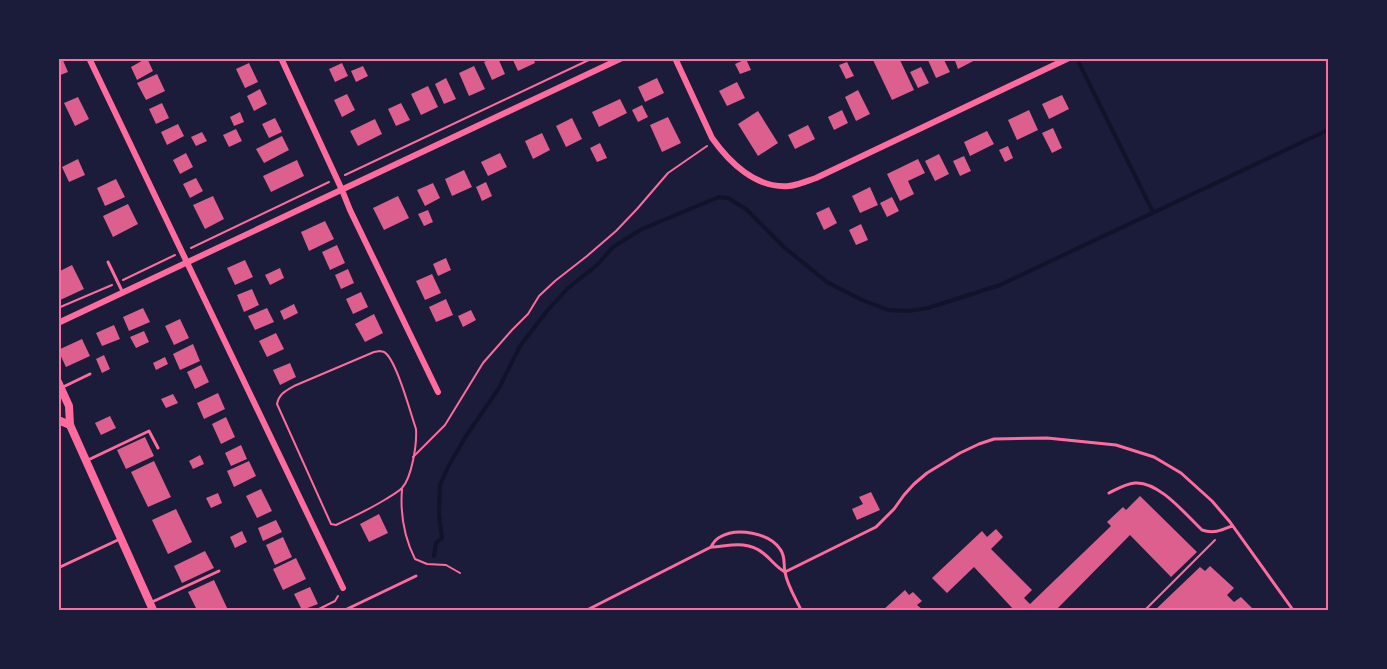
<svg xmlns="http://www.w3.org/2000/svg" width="1387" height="669" font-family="Raleway,sans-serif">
<rect width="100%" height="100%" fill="#1b1b3a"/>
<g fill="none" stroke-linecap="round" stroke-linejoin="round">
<g stroke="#12122b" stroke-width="4">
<polyline points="1079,63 1153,212"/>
<polyline points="434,556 436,543 442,538 439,514 440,485 449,465 466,436 499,388 520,346 547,311 568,288 597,265 613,247 642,229 719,197 728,198 746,209 785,248 827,282 862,300 888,310 908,311 928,308 1000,285 1328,130"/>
</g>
</g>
<g fill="#dd5f8e">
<polygon points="58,58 62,58 68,72 58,76"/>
<polygon points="147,58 153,71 137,80 131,67"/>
<polygon points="492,58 498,58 505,74 492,80 484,62"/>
<polygon points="512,58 533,58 535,63 518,71"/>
<polygon points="876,58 899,58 914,90 892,100 873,60"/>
<polygon points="927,58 943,58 950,72 936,78"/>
<polygon points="954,58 979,58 958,69"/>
<polygon points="746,59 751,70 740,74 735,64"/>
<polygon points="847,62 854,76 846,79 839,65"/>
<polygon points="249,63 258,82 245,88 236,69"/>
<polygon points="342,63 348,76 335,82 329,69"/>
<polygon points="363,66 368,76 356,82 351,71"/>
<polygon points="474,66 485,89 469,96 459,73"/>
<polygon points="921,67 929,83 918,88 910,72"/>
<polygon points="157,74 165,91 146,100 137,83"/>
<polygon points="446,78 456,99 444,104 435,84"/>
<polygon points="657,78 664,93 645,102 638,87"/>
<polygon points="737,82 745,98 727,106 719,91"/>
<polygon points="428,86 438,107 421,115 411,94"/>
<polygon points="260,89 267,104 254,111 247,96"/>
<polygon points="858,90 870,114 856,121 845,97"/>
<polygon points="347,94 355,110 342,117 334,100"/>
<polygon points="1062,95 1069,109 1049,119 1042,104"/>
<polygon points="78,97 89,119 75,126 64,103"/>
<polygon points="620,99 627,113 599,127 592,112"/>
<polygon points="162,103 169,118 156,124 149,109"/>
<polygon points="401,103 410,120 396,126 388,109"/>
<polygon points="642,105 648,117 638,122 632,110"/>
<polygon points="842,110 848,123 834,130 828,117"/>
<polygon points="1029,110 1038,130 1017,140 1008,120"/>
<polygon points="758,111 778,143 758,156 738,124"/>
<polygon points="240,112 244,122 234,126 230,117"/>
<polygon points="668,117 681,143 662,152 650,125"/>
<polygon points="275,118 282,132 269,138 262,124"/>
<polygon points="572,118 582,139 566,147 556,126"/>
<polygon points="375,119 382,134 358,146 350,131"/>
<polygon points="178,124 184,136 167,145 161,132"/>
<polygon points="808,125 815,139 795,149 788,135"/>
<polygon points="1053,128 1062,148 1052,153 1042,133"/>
<polygon points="236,129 242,141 229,147 223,135"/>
<polygon points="987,131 994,144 970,156 964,142"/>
<polygon points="202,132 207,141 196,146 191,137"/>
<polygon points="542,133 550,150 533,159 525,141"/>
<polygon points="282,136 289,150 264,163 256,149"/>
<polygon points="600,143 607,158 597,162 590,148"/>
<polygon points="1008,146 1013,158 1005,162 999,150"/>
<polygon points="186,153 193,167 180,174 173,160"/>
<polygon points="500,153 507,167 488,176 481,162"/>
<polygon points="939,154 949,174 935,181 925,161"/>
<polygon points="964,156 971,171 960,176 953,161"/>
<polygon points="78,159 85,175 69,182 62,167"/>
<polygon points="918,159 925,173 908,181 914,194 900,201 887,174"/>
<polygon points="297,160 304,176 271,192 263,176"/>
<polygon points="464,170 472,187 452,196 445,179"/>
<polygon points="196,178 203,191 190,198 183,184"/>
<polygon points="116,179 125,197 105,206 97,188"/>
<polygon points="486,182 492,196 482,201 476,187"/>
<polygon points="433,183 440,198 425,206 417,190"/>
<polygon points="870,187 878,205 860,213 852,196"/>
<polygon points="213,196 224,219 205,229 193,205"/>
<polygon points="398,196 409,218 384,230 373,208"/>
<polygon points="892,197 899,211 887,217 880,203"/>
<polygon points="128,204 138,224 113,237 103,216"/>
<polygon points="829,207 837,223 824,230 816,213"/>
<polygon points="428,210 433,222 424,226 418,214"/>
<polygon points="325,221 334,239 309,251 301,232"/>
<polygon points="861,224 868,240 856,245 849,230"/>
<polygon points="337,245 345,263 330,270 322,252"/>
<polygon points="446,258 451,270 438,276 433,264"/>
<polygon points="245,260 253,277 235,285 227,268"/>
<polygon points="72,265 84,289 58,301 58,272"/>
<polygon points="280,268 284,278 270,285 265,275"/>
<polygon points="348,269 354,283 341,289 335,275"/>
<polygon points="432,274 441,293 425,300 416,281"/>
<polygon points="252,289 259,305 244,312 237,295"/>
<polygon points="361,292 368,307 353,314 346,299"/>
<polygon points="446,299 453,315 436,322 429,307"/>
<polygon points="294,304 298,313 284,320 280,311"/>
<polygon points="143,308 150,322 129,331 123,317"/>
<polygon points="267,308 274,322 255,330 248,316"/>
<polygon points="471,310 476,320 463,327 458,316"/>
<polygon points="374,314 383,333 365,342 355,324"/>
<polygon points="180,319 189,338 174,345 165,326"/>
<polygon points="114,325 120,339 102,346 96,333"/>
<polygon points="144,331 149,342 136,348 130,337"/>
<polygon points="276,333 284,349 267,357 259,341"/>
<polygon points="82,339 90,356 66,367 58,350"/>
<polygon points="193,344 200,361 180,370 173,354"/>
<polygon points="104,355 110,369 102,373 96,359"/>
<polygon points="165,357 168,364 156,370 153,363"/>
<polygon points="290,363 296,377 280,385 273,370"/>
<polygon points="201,365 209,382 195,389 187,372"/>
<polygon points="218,393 225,409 204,419 197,403"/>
<polygon points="173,394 178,403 166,408 161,399"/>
<polygon points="110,416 116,428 101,435 95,423"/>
<polygon points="226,417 235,437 221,444 212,424"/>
<polygon points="145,437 154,456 126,469 117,450"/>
<polygon points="241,445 247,459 231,466 225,453"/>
<polygon points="200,455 204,464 193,469 189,461"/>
<polygon points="154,461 171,497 148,507 131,472"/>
<polygon points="249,461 256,476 234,487 227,471"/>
<polygon points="261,489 272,511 257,518 246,496"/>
<polygon points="871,492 880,510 857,520 852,509 863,504 859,497"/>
<polygon points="218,493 222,503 211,508 206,498"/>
<polygon points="1140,496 1197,552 1171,577 1130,535 1056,610 1014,610 974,567 947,593 932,578 982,531 987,537 996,529 1003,537 991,549 1032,590 1024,598 1030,604 1111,526 1107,522 1123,507 1126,510"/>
<polygon points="176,509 192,542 168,554 152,520"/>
<polygon points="379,514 388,533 369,542 360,524"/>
<polygon points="276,520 282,532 263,541 258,528"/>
<polygon points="242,531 247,542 235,548 230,537"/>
<polygon points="283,537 292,557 275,565 266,545"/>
<polygon points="205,551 214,568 182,583 174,566"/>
<polygon points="296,558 306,579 283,590 273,569"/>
<polygon points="1210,566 1234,588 1227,595 1234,602 1241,597 1254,610 1155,610 1200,567 1205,571"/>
<polygon points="214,580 228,610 197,610 188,592"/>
<polygon points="310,587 318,604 302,610 294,594"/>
<polygon points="905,590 909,595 913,592 922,601 917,605 923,610 883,610"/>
</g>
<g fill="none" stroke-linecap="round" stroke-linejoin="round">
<g stroke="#ff6b9d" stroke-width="2">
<polyline points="345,175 593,58"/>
<polyline points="191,248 329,182"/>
<polyline points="123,280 175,255"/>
<polyline points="58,308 112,285"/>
<path d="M 380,351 C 381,352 383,351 384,352 C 396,358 411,415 416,429 C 417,444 412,477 402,488 C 398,492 391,496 386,499 C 370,509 353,517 336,525 L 331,524 L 277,404 C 279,394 285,391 294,386 L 374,352 Z"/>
<polyline points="413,457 445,425 483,363 512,330 528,314 539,296 555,281 587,256 616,231 637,209 668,173 707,146"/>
<path d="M 402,489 C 400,514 404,537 415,559 L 427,564 L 446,565 L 460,573"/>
<polyline points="317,610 335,601 338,596"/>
<polyline points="1145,610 1215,540"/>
</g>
<g stroke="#ff6b9d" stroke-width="3">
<polyline points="108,262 122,291"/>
<polyline points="63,387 90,374"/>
<polyline points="88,460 149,431 158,448"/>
<path d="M 1109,493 C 1117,489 1125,484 1135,483 C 1159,481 1186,515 1202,530 C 1214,534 1222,530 1232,526"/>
<path d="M 711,547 C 729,546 747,540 763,553 C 771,559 776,567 785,572"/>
<polyline points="58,568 120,539"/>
<polyline points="785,572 876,527 894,509 904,495 914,484 927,473 960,453 979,444 994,439 1047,438 1116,445 1154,457 1181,473 1212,501 1230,522 1293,610"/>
<polyline points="152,602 219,571"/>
<polyline points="345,610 416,576"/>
<path d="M 587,610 L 711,547 C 713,543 716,539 720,537 C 737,527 769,533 780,549 C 786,557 783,563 785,572 C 787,585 796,599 801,610"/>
</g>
<g stroke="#ff6b9d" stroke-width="6">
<polyline points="89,58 343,588"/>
<polyline points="281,58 342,190 350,210 438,392"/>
<path d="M 675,58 L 712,138 C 729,162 756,189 789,186 C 798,185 807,181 816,178 L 1069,58"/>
<polyline points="58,323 622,58"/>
</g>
<g stroke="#ff6b9d" stroke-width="8">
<polyline points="58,382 69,406 70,425 153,610"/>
<polyline points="58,420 70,425"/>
</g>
</g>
<rect width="1387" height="669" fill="none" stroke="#1b1b3a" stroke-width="120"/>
<rect x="60" y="60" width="1267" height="549" fill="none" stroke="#ff6b9d" stroke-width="2"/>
</svg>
